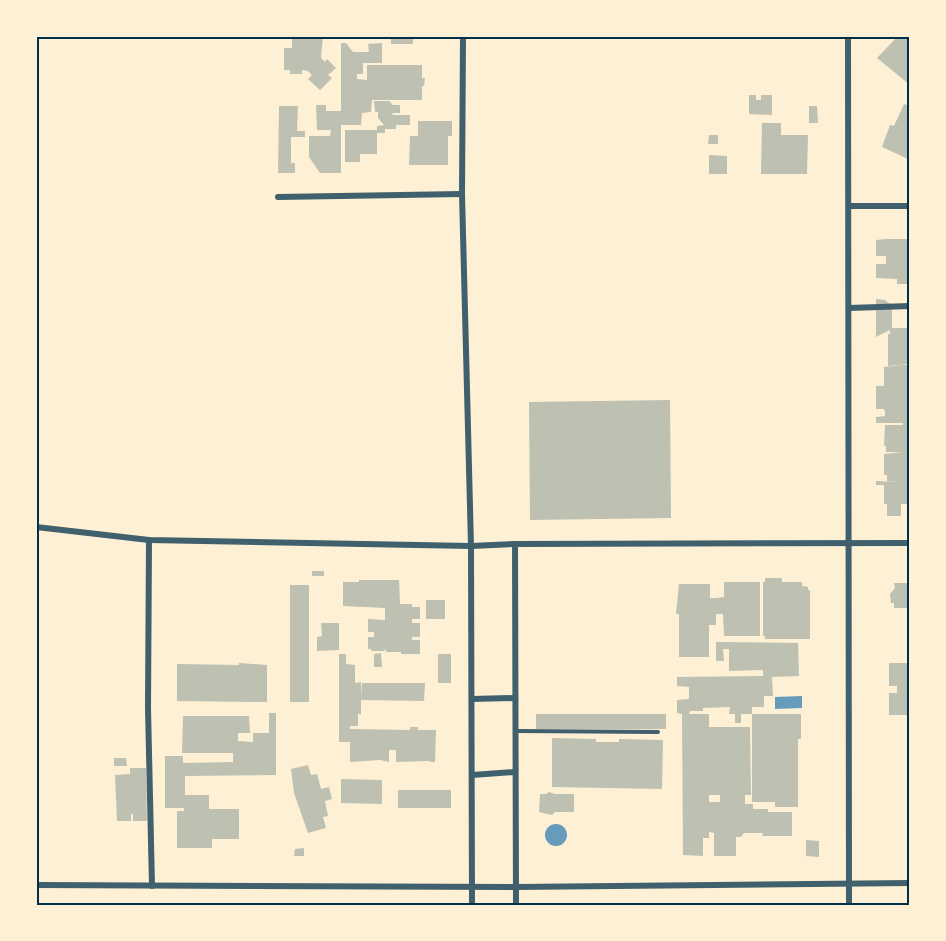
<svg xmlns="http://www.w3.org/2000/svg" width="946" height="941" font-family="'Noto Sans',sans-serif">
<rect width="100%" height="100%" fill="#fdf0d5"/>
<g fill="#669bbc">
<polygon points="802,696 802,708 775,709 775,697"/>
<circle cx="556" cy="835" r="11"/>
</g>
<g fill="#bec0b2" fill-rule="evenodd">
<polygon points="292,36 323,36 321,58 325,62 327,59 336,68 328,75 332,78 320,90 308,79 312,75 308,71 302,70 302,74 290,74 290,70 284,70 284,48 292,48"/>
<rect x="391" y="36" width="22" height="8"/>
<polygon points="898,36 910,36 910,85 877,58"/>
<polygon points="341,43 346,43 353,52 369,52 368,44 382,43 382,63 363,63 363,74 357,74 357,79 367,80 367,65 422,65 422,78 425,78 424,86 422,86 422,100 372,100 371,112 362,113 361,125 341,125 341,173 320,173 309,157 309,136 330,136 331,130 317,130 316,105 326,105 326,111 341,111"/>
<polygon points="749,95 756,95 756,100 761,100 761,95 772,95 772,115 749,114"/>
<polygon points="374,101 389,101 393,105 400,105 400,113 392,113 393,115 410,115 410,125 396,125 396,129 385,129 385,133 377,133 377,154 360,154 360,162 345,162 345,130 377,130 377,126 384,125 378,118 378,112 375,112"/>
<polygon points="904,104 910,106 910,160 882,147 890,125 894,126"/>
<polygon points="279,106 298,106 297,131 305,131 305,137 291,137 291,163 295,163 295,173 278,173"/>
<polygon points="809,106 817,106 818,123 809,123"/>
<polygon points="418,121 452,121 452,136 448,136 448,165 409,165 410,136 418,136"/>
<polygon points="762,123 781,123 781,135 808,135 807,174 761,174"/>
<polygon points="709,135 718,135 718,144 708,144"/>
<polygon points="709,155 727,156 727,174 709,174"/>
<polygon points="886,239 908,239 910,284 897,284 897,279 876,278 876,264 886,264 886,256 876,256 876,240"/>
<polygon points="876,299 885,300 892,306 892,328 910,328 910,364 888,366 888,334 890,334 890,330 876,337"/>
<polygon points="902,365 910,365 910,504 901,504 901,516 887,516 887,504 884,504 884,485 876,485 876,481 902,482 887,481 887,475 884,475 884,454 902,452 886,452 886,446 884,446 885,425 903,425 903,423 876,423 876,417 885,416 885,412 884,409 876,409 876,386 884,386 884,367"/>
<polygon points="670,400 671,518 530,520 529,402"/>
<rect x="312" y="571" width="12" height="5"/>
<polygon points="765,578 782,578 782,582 802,582 802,586 808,587 808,590 810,590 810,639 765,639 765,636 763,636 763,582 765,582"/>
<polygon points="359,580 399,580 400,604 412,604 412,607 420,607 420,619 412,619 412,623 420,623 420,637 412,637 412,640 420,640 420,654 401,654 401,652 386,652 386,649 384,651 371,651 371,649 368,649 368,637 374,637 374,632 368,632 368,619 385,620 385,608 343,606 343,582 359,582"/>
<polygon points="724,582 760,582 760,636 724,636 723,614 716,614 716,625 709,625 709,657 679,657 679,614 676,614 679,584 710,584 710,598 716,598 724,597"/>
<polygon points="894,583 910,583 910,608 894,608 894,603 891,603 890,594 895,588"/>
<rect x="290" y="585" width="19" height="117"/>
<rect x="426" y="600" width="19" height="19"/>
<polygon points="321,623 339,623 339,650 317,651 317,637 322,636"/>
<path d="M 716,642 L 798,643 L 799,676 L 772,677 L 773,696 L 764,696 L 764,707 L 752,707 L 752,714 L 741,714 L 741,723 L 735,723 L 735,714 L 729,714 L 730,707 L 703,708 L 703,711 L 690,711 L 689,714 L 709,714 L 709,727 L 750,727 L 751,795 L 745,795 L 745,804 L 753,804 L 753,809 L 768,809 L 768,812 L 792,812 L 792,836 L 762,836 L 763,833 L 744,833 L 741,837 L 736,837 L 736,856 L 714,856 L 714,833 L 709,832 L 709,838 L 703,838 L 703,856 L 683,855 L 682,714 L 677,713 L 677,700 L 689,699 L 689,687 L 677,686 L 677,677 L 763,676 L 763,670 L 729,671 L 729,649 L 723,649 L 724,661 L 716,661 ZM 709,795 L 720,795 L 720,802 L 709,802 Z"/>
<polygon points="381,653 382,667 374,667 374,654"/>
<polygon points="339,654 346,654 346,664 355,665 355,683 361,682 361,696 362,683 425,683 424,701 361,700 361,714 358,714 358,726 350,726 350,729 410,730 410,727 418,727 418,730 436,730 435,762 430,762 430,761 396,762 396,750 389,750 389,762 380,760 350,762 350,742 339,742"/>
<rect x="438" y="654" width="13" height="29"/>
<polygon points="239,663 267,665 267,702 177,701 177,664 239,665"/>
<polygon points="889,663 910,663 910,715 889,715 889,693 897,693 897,686 889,686"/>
<polygon points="269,713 276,713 276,775 185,776 185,795 209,795 209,809 239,809 239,839 212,839 212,848 177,848 177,811 184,811 184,808 165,808 165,756 183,756 183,763 233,762 233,753 182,753 183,716 249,716 250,733 238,733 238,741 253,742 253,733 269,733"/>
<rect x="536" y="714" width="130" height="15"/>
<polygon points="752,714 801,714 801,739 798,739 798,807 775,807 775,802 752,802"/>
<polygon points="552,738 596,739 596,742 619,742 619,739 663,740 662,789 552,787"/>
<polygon points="114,758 126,758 127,766 114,766"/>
<polygon points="308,765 311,775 317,774 321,789 329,787 332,799 325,801 328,816 323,817 326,828 308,833 294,793 291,769"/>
<polygon points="130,768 146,768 147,821 133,821 133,815 131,813 131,821 117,821 115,775 130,774"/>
<polygon points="341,779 382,780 382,804 341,803"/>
<rect x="398" y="790" width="53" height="18"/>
<polygon points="549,792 555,794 574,794 574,812 555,812 552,815 539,812 540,794 546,794"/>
<polygon points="806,840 819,841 819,857 806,856"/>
<polygon points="304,848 304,856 294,856 295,849"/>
</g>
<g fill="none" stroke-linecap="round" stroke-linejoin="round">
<polyline stroke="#3f606c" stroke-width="4" points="516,731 658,732"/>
<g stroke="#3f606c" stroke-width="6">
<polyline points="463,36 462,194 471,546 472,905"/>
<polyline points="848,36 849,905"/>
<polyline points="278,197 462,194"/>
<polyline points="849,206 910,206"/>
<polyline points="849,308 910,306"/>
<polyline points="36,527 149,540 471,546 515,544 910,543"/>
<polyline points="149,540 148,708 152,886"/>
<polyline points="515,544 516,905"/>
<polyline points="472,699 515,698"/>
<polyline points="472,775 515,772"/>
<polyline points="36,885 516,887 910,883"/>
</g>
</g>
<rect width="946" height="941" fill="none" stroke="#fdf0d5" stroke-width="75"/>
<rect x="38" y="38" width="870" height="866" fill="none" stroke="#003049" stroke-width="2"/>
</svg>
